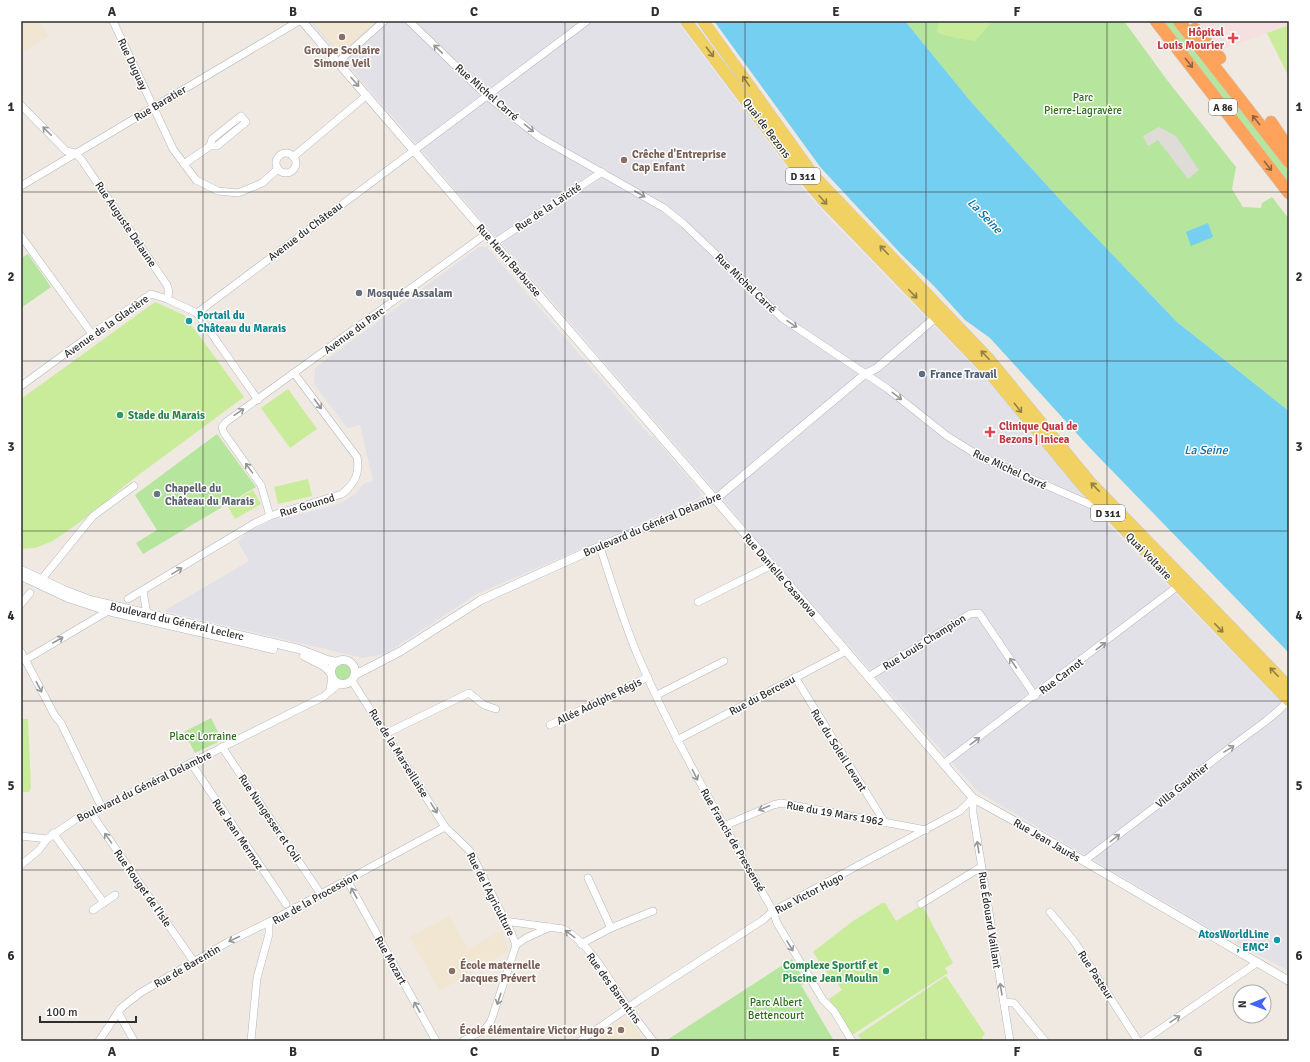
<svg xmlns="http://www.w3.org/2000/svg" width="1310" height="1062" font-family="Signika,sans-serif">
<rect width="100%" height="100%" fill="#efe9e1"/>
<g fill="#e3e1e8">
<polygon points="310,21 677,21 804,190 830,219 993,386 1099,515 1289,710 1289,971 1234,942 1241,938 1223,928 1216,932 978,792 789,578 724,501"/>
<polygon points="480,246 487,247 650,436 653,436 699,490 701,494 699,498 477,594 385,654 363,658 164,611 249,561 238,542 246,533 276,518 281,519 339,504 355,494 363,484 373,481 360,425 347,428 314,384 315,368"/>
</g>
<g fill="#f0e6d1">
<polygon points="21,21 39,21 48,36 21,54"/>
<polygon points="312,21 377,21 340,54"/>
<polygon points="449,916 468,949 501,931 509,950 440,991 410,937"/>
<polygon points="622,1020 629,1020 644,1041 590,1041"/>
</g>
<polygon fill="#f5dfe0" points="1198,21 1289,21 1289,25 1220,50"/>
<g fill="#b6e59e">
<polygon points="905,21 1124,21 1167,80 1236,167 1232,189 1243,207 1261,208 1262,203 1272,197 1289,219 1289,411 1177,322 1064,204 972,103"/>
<polygon points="1161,21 1175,21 1289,170 1289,187"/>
<polygon points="28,254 51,287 21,308 21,258"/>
<polygon points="217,434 256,487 143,554 136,543 157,530 135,495"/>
<circle cx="343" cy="672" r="8"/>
<polygon points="211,718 222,740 195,753 184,732"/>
<polygon points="792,959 803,978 804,984 801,985 834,1041 667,1040"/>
</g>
<g fill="#c9ec9a">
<polygon points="939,21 993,21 975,41 955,38 937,33"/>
<polygon points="1289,25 1289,77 1267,33"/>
<polygon points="155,302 184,315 244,397 133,479 87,517 53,541 35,548 21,549 21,399"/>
<polygon points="288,389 317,429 290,448 261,408"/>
<polygon points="308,479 312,496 278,504 274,487"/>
<polygon points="253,490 261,504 235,519 227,505"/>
<polygon points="21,719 28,719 31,788 29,792 21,792"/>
<polygon points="882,903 885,903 896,921 922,905 953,963 945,968 948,973 852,1035 829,999 842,990 834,978 832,980 813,952 853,921"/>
<polygon points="946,976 985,1034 982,1037 984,1041 862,1041 858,1035"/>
</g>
<polygon fill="#dfdcd8" points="1159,127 1176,136 1199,170 1188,179 1158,140 1148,146 1143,136"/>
<g fill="#75cff0">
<polygon points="714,21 905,21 972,103 1064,204 1177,322 1289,411 1289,653 1090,448 990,338 965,320 934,286 902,255 821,168"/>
<polygon points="1208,223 1213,237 1191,246 1186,232"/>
</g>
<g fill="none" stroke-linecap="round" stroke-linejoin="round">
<defs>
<g id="minor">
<polyline points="113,21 173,149 196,180 218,191 238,193 262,183 278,169"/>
<polyline points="409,21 487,96 539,137 664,208 684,224 782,318 888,389 947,436 979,456 1103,510"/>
<polyline points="338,62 384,21"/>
<polyline points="21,105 66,151 75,153 81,159 167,285 169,292 167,299"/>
<circle cx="286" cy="163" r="10"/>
<polyline points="293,157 367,95"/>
<polyline points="184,164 210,146 217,146 246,122 241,116 212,139 210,146"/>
<polyline points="21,186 299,21"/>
<polyline points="21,236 92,334"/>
<polyline points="494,243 602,172"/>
<polyline points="197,313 587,21"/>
<polyline points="197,313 258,400"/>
<polyline points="21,386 96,331 151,294 167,299 197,313"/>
<polyline points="270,516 261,485 224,433 222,427 226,422 486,234"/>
<path d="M 600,547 C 612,583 623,621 638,656 C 676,745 725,827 773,911 L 777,923 L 823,1000 L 834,1011 L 852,1041"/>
<polyline points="41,580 93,516 134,486"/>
<polyline points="143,591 147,614"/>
<path d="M 128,599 L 255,523 L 270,516 L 342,494 C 355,483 360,474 357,457 L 294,373"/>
<polyline points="698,602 772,565"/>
<polyline points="21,604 30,593"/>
<polyline points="21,652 55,716 61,723 102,808"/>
<polyline points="25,660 108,611"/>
<polyline points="795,677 885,823"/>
<polyline points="868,677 970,614 979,613 1035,696"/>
<polyline points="352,681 445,827 470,851 511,932 516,945"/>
<polyline points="330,690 332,677"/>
<polyline points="657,695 724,661"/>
<polyline points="550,725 648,677"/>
<polyline points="387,733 469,693 484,705 496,709"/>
<polyline points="677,740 846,651"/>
<polyline points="222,747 318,890"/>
<polyline points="191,763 286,904"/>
<polyline points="943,764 1178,586"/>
<polyline points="973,798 973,813 1010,1041"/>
<polyline points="91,813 194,962"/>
<polyline points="724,826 773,805 781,803 926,830"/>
<polyline points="53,833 104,903"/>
<polyline points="21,836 47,839 76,819 91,813 323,697 339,684"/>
<path d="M 1084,861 L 1193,778 L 1195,775 C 1218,756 1242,739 1266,721 C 1274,714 1282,709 1288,700"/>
<polyline points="21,865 39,850 47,839"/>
<polyline points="588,878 611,928"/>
<polyline points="347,880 436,1041"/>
<polyline points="921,904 981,867"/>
<polyline points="93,910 115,895"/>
<polyline points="1050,912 1074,941 1138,1041"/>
<path d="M 505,921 L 563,929 C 591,943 611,984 629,1009 C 637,1020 645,1030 653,1041"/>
<polyline points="581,944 611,928 653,911"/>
<polyline points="1004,1002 1014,1003 1045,1041"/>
<polyline points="118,1012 134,1041"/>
<polyline points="99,1041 121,1008 140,993 228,942 269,922 445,827"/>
<polyline points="251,1041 257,978 269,934 269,922"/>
<polyline points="463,1041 485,1029 491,1021 516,945 526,938 550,927"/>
<polyline points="580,1041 639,1000 763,920 773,911 960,811 973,798"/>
<polyline points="1143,1041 1258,962"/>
</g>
<g id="tertiary">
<polyline points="302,21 973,798 1036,833 1289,981"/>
<polyline points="21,570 64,590 90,600 299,649 327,660 337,662"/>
<polyline points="21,576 68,598 108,611 273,649"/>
<polyline points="304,656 324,666 331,673"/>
<circle cx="343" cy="672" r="12"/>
<polyline points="355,675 401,651 481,600 589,551 718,497 865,374 877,368 936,317"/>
</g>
<g id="primary">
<polyline points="686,21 798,170 823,200 989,372 1082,485 1289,701"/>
<polyline points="703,21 814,176 989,359 1091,483 1289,687"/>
</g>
<g id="motorway">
<polyline points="1156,21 1289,193"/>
<polyline points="1179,21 1289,162"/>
<polyline points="1195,29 1220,58"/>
<polyline points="1271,122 1289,149"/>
</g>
</defs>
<use href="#minor" stroke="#b4b7c1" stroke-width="8"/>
<use href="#tertiary" stroke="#b4b7c1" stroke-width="9"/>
<use href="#primary" stroke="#c9c9c9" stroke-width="12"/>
<use href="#motorway" stroke="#c9c9c9" stroke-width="13"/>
<use href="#minor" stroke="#fff" stroke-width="7"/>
<use href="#tertiary" stroke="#fff" stroke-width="8"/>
<use href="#primary" stroke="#f2d163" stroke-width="11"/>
<use href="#motorway" stroke="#ffa35c" stroke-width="12"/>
</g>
<defs><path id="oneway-shaft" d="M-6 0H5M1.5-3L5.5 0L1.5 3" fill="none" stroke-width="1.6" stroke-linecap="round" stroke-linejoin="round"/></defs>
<g stroke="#969696">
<use href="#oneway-shaft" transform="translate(438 49) rotate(-136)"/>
<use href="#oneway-shaft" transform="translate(355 82) rotate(49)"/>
<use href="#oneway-shaft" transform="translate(529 128) rotate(39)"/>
<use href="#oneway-shaft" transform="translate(47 131) rotate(-135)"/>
<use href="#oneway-shaft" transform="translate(640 194) rotate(30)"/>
<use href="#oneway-shaft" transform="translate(792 324) rotate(34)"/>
<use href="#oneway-shaft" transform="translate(897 396) rotate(38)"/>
<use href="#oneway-shaft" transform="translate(318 404) rotate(53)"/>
<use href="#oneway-shaft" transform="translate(239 412) rotate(-34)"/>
<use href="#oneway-shaft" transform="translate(249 468) rotate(-126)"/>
<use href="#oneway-shaft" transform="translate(177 571) rotate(-31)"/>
<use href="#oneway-shaft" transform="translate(58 640) rotate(-30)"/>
<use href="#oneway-shaft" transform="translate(1101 646) rotate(-37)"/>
<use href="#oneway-shaft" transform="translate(1013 663) rotate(-124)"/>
<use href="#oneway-shaft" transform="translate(39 687) rotate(62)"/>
<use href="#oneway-shaft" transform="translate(975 741) rotate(-37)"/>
<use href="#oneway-shaft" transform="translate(1229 749) rotate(-31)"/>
<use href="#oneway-shaft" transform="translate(695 775) rotate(63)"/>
<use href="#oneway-shaft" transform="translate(434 808) rotate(58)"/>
<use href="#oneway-shaft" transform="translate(764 808) rotate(157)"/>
<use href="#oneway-shaft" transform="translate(108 838) rotate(-125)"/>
<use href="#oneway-shaft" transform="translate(1115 838) rotate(-38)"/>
<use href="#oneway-shaft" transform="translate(978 847) rotate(-99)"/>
<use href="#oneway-shaft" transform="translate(354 893) rotate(-119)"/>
<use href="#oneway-shaft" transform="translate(570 934) rotate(-142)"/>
<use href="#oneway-shaft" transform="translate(234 939) rotate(155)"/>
<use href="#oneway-shaft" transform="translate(790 946) rotate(59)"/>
<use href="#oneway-shaft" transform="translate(1001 989) rotate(-99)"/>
<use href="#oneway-shaft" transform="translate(499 999) rotate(108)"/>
<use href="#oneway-shaft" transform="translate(417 1007) rotate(-119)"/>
<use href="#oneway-shaft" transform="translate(1175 1019) rotate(-34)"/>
</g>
<g stroke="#908048">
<use href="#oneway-shaft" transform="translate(710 52) rotate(53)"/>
<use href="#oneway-shaft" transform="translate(746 81) rotate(-125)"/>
<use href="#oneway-shaft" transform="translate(823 200) rotate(48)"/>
<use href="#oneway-shaft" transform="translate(884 250) rotate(-134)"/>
<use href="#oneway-shaft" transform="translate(913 294) rotate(46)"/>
<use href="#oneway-shaft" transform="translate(985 355) rotate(-134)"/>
<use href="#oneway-shaft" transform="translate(1018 408) rotate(52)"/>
<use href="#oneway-shaft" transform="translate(1095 487) rotate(-134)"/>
<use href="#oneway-shaft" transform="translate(1219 628) rotate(46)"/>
<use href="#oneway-shaft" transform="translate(1274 672) rotate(-134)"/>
</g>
<g stroke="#8c6343">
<use href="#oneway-shaft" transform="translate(1189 63) rotate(52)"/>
<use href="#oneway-shaft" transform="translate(1256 120) rotate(-128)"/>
<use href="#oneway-shaft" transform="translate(1268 166) rotate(52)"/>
</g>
<path fill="none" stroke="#2e2e2e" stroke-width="1" stroke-opacity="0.55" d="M 203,21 L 203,1041M 384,21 L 384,1041M 565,21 L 565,1041M 745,21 L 745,1041M 926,21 L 926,1041M 1107,21 L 1107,1041M 21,192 L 1289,192M 21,361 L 1289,361M 21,531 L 1289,531M 21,701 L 1289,701M 21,870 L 1289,870"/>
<g fill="#8d6e63" stroke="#fff" stroke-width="1.5">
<circle cx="342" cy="37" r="4"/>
<circle cx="624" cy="160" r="4"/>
<circle cx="452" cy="971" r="4"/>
<circle cx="621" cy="1030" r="4"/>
</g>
<g fill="#e0444e" stroke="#fff" stroke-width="1.5">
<path d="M1231 32h4v4h4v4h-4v4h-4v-4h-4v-4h4z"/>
<path d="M988 426h4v4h4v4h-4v4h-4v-4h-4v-4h4z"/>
</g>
<g fill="#6b7280" stroke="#fff" stroke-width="1.5">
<circle cx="359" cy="293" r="4"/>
<circle cx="157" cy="494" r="4"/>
</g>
<g fill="#0f9aa8" stroke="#fff" stroke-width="1.5">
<circle cx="189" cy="321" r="4"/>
<circle cx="1277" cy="940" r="4"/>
</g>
<circle fill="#5c6f8a" stroke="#fff" stroke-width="1.5" cx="922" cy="374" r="4"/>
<g fill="#2e9e5b" stroke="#fff" stroke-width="1.5">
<circle cx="120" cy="415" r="4"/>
<circle cx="886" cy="971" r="4"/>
</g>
<g text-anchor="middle" stroke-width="3" stroke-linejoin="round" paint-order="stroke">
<g fill="#fff" stroke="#6d6d6d" stroke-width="1">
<rect x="1209" y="99" width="28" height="16" rx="3"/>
<rect x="786" y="168" width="34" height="16" rx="3"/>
<rect x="1091" y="505" width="34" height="16" rx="3"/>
</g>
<g font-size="10" font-weight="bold" fill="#2e2e2e">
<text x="1223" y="111">A 86</text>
<text x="803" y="180">D 311</text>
<text x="1108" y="517">D 311</text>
</g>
<g font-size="11" font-weight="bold" fill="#be3a42" stroke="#fff" text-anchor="end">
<text x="1224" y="36">Hôpital<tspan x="1224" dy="13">Louis Mourier</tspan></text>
<text x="999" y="430" text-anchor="start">Clinique Quai de<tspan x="999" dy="13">Bezons | Inicea</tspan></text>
</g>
<g font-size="11" font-weight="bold" fill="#785e54" stroke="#fff" text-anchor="start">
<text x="342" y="54" text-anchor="middle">Groupe Scolaire<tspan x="342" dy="13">Simone Veil</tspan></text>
<text x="632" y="158">Crêche d'Entreprise<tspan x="632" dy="13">Cap Enfant</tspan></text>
<text x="460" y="969">École maternelle<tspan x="460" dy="13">Jacques Prévert</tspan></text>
<text x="613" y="1034" text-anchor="end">École élémentaire Victor Hugo 2</text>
</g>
<g font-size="11" fill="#2e2e2e" stroke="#fff">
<text transform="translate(133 64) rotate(65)" y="4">Rue Duguay</text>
<text transform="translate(487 92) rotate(41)" y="4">Rue Michel Carré</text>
<text transform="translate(160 103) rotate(-31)" y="4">Rue Baratier</text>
<text transform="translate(767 128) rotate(53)" y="4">Quai de Bezons</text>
<text transform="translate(548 207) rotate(-34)" y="4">Rue de la Laïcité</text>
<text transform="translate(126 224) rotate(56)" y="4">Rue Auguste Delaune</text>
<text transform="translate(305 231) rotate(-37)" y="4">Avenue du Château</text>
<text transform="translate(509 260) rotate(49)" y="4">Rue Henri Barbusse</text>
<text transform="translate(746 283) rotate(44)" y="4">Rue Michel Carré</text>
<text transform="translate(106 326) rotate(-35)" y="4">Avenue de la Glacière</text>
<text transform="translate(354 330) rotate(-36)" y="4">Avenue du Parc</text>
<text transform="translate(1010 469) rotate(25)" y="4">Rue Michel Carré</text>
<text transform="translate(307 505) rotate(-17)" y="4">Rue Gounod</text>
<text transform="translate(652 524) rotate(-23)" y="4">Boulevard du Général Delambre</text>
<text transform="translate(1149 556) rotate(46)" y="4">Quai Voltaire</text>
<text transform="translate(780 575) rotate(49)" y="4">Rue Danielle Casanova</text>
<text transform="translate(177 621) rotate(13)" y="4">Boulevard du Général Leclerc</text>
<text transform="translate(924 642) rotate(-32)" y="4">Rue Louis Champion</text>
<text transform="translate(1061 676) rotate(-37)" y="4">Rue Carnot</text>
<text transform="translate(762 695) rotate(-28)" y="4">Rue du Berceau</text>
<text transform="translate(599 701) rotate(-26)" y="4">Allée Adolphe Régis</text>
<text transform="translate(839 750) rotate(58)" y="4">Rue du Soleil Levant</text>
<text transform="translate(399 753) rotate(58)" y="4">Rue de la Marseillaise</text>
<text transform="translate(1182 785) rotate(-39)" y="4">Villa Gauthier</text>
<text transform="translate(144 786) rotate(-26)" y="4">Boulevard du Général Delambre</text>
<text transform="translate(835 813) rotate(10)" y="4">Rue du 19 Mars 1962</text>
<text transform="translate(270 818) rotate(56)" y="4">Rue Nungesser et Coli</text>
<text transform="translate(238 834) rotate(56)" y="4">Rue Jean Mermoz</text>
<text transform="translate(733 840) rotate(60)" y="4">Rue Francis de Pressensé</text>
<text transform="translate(1047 840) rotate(30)" y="4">Rue Jean Jaurès</text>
<text transform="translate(143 888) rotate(55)" y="4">Rue Rouget de l'Isle</text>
<text transform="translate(809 893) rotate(-28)" y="4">Rue Victor Hugo</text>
<text transform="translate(491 894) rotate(63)" y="4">Rue de l'Agriculture</text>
<text transform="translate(315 898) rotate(-29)" y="4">Rue de la Procession</text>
<text transform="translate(990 920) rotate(81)" y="4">Rue Édouard Vaillant</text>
<text transform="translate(391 960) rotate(61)" y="4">Rue Mozart</text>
<text transform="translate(187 966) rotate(-30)" y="4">Rue de Barentin</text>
<text transform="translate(1096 975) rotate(57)" y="4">Rue Pasteur</text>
<text transform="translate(614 988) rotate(54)" y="4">Rue des Barentins</text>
</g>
<g font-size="11" fill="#2c6e1b" stroke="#fff">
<text x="1083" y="101">Parc<tspan x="1083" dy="13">Pierre-Lagravère</tspan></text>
<text x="203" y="740">Place Lorraine</text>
<text x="776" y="1006">Parc Albert<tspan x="776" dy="13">Bettencourt</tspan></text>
</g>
<g font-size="11" font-weight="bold" fill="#5b616d" stroke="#fff" text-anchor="start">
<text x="367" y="297">Mosquée Assalam</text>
<text x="165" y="492">Chapelle du<tspan x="165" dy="13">Château du Marais</tspan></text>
</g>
<g font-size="11" font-weight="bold" fill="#0d838f" stroke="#fff" text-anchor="start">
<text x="197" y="319">Portail du<tspan x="197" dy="13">Château du Marais</tspan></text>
<text x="1269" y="938" text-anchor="end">AtosWorldLine<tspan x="1269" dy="13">, EMC²</tspan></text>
</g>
<g font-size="11" font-weight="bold" fill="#4e5e75" stroke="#fff" text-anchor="start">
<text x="930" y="378">France Travail</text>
</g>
<g font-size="11" font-weight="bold" fill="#27864d" stroke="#fff" text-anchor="start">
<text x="128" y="419">Stade du Marais</text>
<text x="878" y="969" text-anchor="end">Complexe Sportif et<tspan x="878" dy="13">Piscine Jean Moulin</tspan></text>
</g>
<g font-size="12" font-style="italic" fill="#0d6fa3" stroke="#fff">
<text transform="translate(985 216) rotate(46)" y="4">La Seine</text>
<text x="1206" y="454">La Seine</text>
</g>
</g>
<rect width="1310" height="1062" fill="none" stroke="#ffffff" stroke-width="44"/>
<g transform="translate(1252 1004) rotate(269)"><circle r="19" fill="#ffffff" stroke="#ababab"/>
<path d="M0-3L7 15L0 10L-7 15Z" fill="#4264fb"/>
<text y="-6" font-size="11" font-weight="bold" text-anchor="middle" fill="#2e2e2e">N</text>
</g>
<path d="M40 1016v6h96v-6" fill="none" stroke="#2e2e2e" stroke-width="2"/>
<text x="46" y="1016" font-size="12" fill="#2e2e2e" stroke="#ffffff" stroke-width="3" paint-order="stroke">100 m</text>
<rect x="22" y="22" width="1266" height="1018" fill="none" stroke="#2e2e2e" stroke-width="1.5"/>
<g font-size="13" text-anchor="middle" font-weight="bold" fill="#2e2e2e">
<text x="112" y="16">A</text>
<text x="293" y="16">B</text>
<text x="474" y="16">C</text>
<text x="655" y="16">D</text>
<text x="836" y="16">E</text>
<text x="1017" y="16">F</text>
<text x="1198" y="16">G</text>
<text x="11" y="111">1</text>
<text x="1299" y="111">1</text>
<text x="11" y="281">2</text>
<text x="1299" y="281">2</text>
<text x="11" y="451">3</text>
<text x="1299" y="451">3</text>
<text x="11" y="620">4</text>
<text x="1299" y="620">4</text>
<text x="11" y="790">5</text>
<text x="1299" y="790">5</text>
<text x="11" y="960">6</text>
<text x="1299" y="960">6</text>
<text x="112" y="1056">A</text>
<text x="293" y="1056">B</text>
<text x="474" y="1056">C</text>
<text x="655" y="1056">D</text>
<text x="836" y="1056">E</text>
<text x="1017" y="1056">F</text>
<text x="1198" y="1056">G</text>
</g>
</svg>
